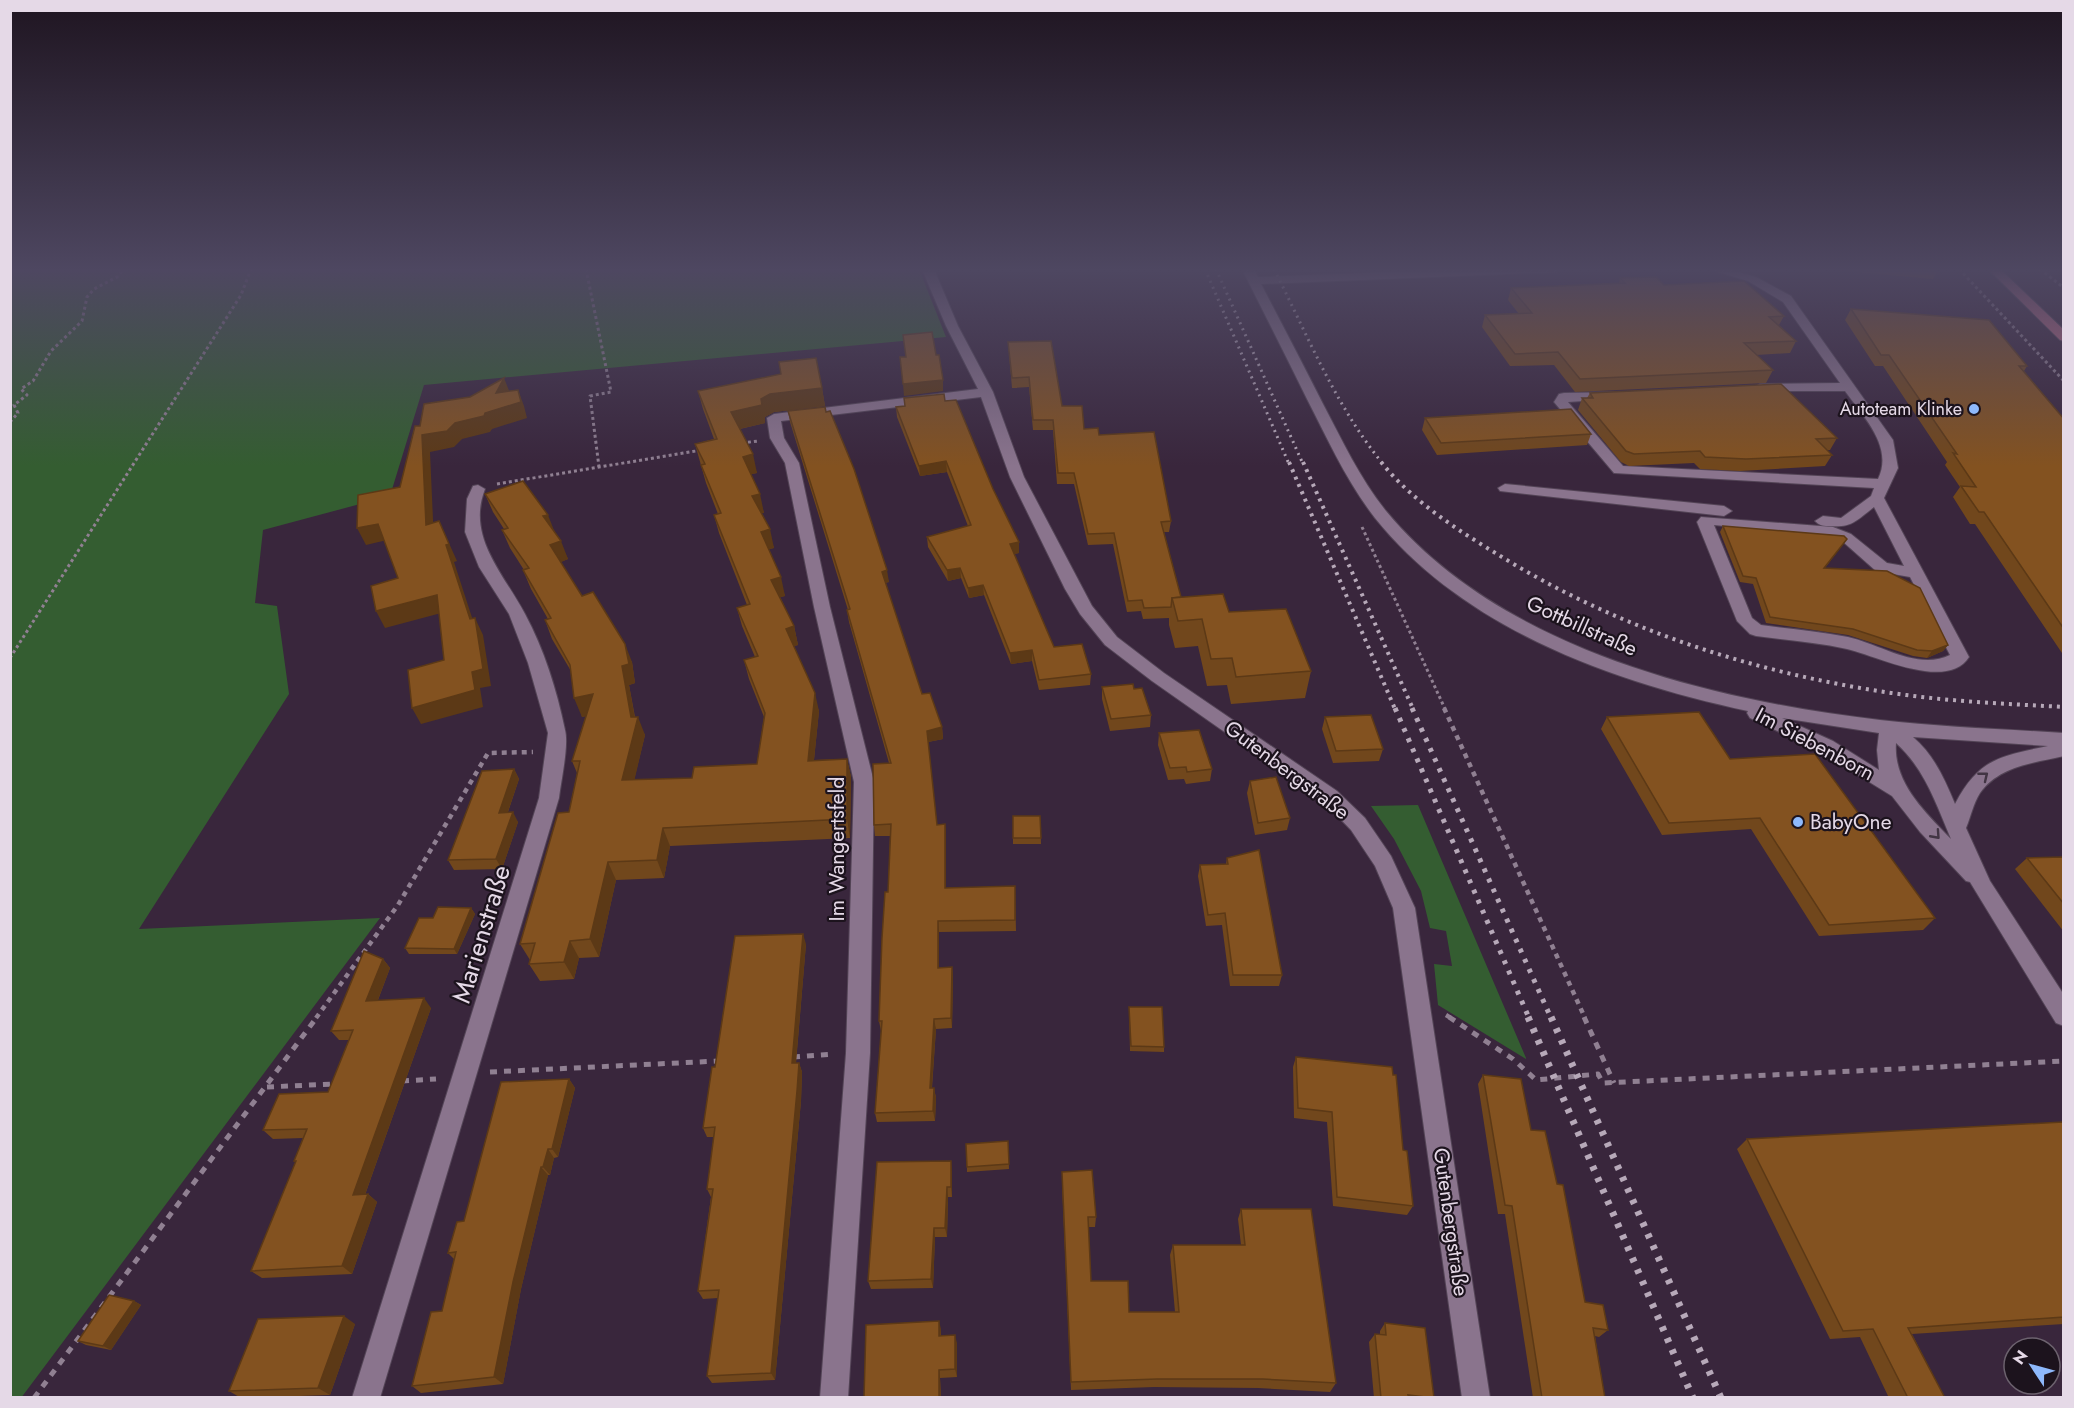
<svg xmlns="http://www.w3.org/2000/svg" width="2074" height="1408" font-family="Jost,sans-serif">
<rect width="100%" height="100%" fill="#39263c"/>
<g fill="#345d31">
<polygon points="10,269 919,269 946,337 424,385 390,496 263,530 255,603 277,606 289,694 139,929 380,918 21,1398 10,1397"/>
<polygon points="1418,805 1526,1058 1526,1059 1438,1005 1434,964 1452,966 1446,931 1430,928 1421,891 1394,839 1371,806"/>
</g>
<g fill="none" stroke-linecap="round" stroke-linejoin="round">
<defs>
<g id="minor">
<polygon points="922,269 934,269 958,326 993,392 1024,477 1092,606 1117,637 1164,673 1337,791 1365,818 1391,856 1415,908 1490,1398 1462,1398 1393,908 1375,866 1351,830 1323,801 1152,681 1105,645 1080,614 1065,589 1010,477 981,397 781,421 784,438 799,463 830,607 874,782 870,1053 848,1398 820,1398 846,1053 854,782 814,607 785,463 770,438 767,418 774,414 978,389 946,326"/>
<path d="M 1242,269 L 1254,269 L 1258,277 L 1472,269 L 1563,269 L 1557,272 L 1261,284 C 1282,324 1303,364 1323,404 C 1342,440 1360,479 1386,511 C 1500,649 1710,700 1880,720 C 1940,727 2002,729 2064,733 L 2064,756 C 2034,763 1999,766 1980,793 C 1973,804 1971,816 1966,828 L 1990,881 L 2064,995 L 2064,1026 L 2056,1023 L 1970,882 L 1966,881 L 1920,832 L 1892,796 L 1819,751 L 1750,718 L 1747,713 L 1748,711 C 1613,682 1464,629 1375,518 C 1347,482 1328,440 1307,399 C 1286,356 1264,313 1242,269 ZM 1782,718 L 1879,733 L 1877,750 L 1879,770 L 1833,741 ZM 1913,737 L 2048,746 C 2001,756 1979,758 1955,804 C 1944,778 1934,755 1913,737 ZM 1896,743 C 1925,769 1936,804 1951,839 C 1926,813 1893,783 1896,743 Z"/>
<path d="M 1708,269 L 1727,269 L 1756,277 L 1791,296 L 1893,440 L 1898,468 L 1884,498 L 1969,657 C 1947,692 1875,655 1847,649 C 1817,642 1786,640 1756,636 L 1750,634 L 1737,621 L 1697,522 L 1701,517 L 1833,527 L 1851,534 L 1887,563 L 1904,566 L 1874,507 C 1856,521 1852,528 1828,526 C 1822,526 1819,525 1815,521 L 1823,516 L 1841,518 L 1871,496 L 1874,488 L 1614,473 L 1554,402 L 1559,394 L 1564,393 L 1618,392 L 1620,395 L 1613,399 L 1568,402 L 1623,466 L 1878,479 C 1894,447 1863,416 1845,391 L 1755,391 L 1753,388 L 1760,384 L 1840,383 L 1783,302 L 1748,281 ZM 1714,525 L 1831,536 L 1841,540 L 1876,571 L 1910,577 L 1950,655 C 1918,671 1880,644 1848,637 C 1819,631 1790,629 1761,625 L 1752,618 Z"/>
<polygon points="1505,484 1724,506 1732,511 1724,516 1500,491 1498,488"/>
<path d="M 478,485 L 485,489 C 466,537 504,574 525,614 C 544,649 557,691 565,730 C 569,745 561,781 559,798 L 380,1398 L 352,1398 L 539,798 L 548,733 L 528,663 L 509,614 L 479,567 L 465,532 L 467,499 L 473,486 Z"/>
</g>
<polygon id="major" points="1988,269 2000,269 2064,330 2064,341 2060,340"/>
</defs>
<use href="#minor" stroke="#534456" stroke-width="2"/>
<use href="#major" stroke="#534456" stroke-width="2"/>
<g stroke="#908092" stroke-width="3" stroke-dasharray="3 3" stroke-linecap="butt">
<polyline points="586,269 611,392 590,396 599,467"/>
<polyline points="1959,269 2064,381"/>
<polyline points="2040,269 2064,288"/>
<polyline points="10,422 18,413 14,405 27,395 21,389 33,381 51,351 82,321 87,297 94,289 117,277 122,271 118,269"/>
<polyline points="742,443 758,441"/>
<polyline points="497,484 702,450"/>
<polyline points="1362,527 1445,709"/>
<polyline points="10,658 241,295 251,269"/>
</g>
<g stroke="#908092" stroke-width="4.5" stroke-dasharray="5 5" stroke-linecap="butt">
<polyline points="1444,708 1585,1018"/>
<polyline points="1446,1015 1451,1018"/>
<polyline points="316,1018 398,905 488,753 533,752"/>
</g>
<g stroke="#908092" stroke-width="5" stroke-dasharray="7 7" stroke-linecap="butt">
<polyline points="1449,1017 1513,1059 1536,1080 1598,1074 1603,1083 2064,1061"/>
<polyline points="1584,1017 1614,1083"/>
<polyline points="793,1057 833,1054"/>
<polyline points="490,1072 719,1061"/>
<polyline points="402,1081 436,1079"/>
<polyline points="267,1087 334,1084"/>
<polyline points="34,1398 317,1017"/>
</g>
<use href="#minor" fill="#8a748d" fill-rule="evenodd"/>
<use href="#major" fill="#bf6c86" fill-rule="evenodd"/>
<g stroke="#b7a9b9" stroke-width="3" stroke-dasharray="2 4.5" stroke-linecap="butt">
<polyline points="1205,269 1289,464"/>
<polyline points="1216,269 1303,464"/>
<path d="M 1274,269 C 1308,336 1335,405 1383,464"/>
</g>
<g stroke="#b7a9b9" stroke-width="4" stroke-dasharray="3 5" stroke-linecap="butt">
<polyline points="1289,462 1395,709"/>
<polyline points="1303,462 1413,709"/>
<path d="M 1381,462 C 1413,502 1459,531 1502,557 C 1624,632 1764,676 1906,695 C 1958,702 2011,704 2064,707"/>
</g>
<g stroke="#b7a9b9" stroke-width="5" stroke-dasharray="4 7" stroke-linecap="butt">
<polyline points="1395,708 1529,1018"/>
<polyline points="1412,708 1551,1018"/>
</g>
<g stroke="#b7a9b9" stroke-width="7" stroke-dasharray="4.5 8" stroke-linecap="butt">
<polyline points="1528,1017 1693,1398"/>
<polyline points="1551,1017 1721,1398"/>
</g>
</g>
<g fill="#71471c">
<polygon points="1834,269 1934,269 1937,272 1933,279 1834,270"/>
<polygon points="1620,278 1664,285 1784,316 1779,325 1796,341 1790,353 1756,355 1773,370 1766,383 1575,392 1554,365 1510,366 1482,327 1485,315 1519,314 1508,300 1511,288 1619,283"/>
<polygon points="1851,309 2027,366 2024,371 2064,419 2064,656 1975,524 1970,524 1953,497 1960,487 1945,465 1947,462 1883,366 1875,366 1845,320"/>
<polygon points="1008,342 1062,406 1084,429 1099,435 1171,521 1169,532 1164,532 1181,597 1229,612 1311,671 1305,698 1231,704 1227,685 1207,686 1198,646 1175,648 1169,625 1169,618 1143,619 1141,611 1127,612 1113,544 1088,545 1074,484 1057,484 1053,430 1033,430 1029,387 1012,388"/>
<polygon points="822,388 825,406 774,412 765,417 765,423 740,429 757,473 751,474 764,513 761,513 774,548 769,549 785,596 780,597 794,626 798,645 794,646 819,711 814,760 847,759 851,777 850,838 670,846 664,878 616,880 599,957 579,958 574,979 540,981 529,964 530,960 520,944 569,812 577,773 572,761 586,716 582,717 571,671 552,639 545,620 548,619 531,589 523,570 524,570 510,548 502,530 504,529 493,512 485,494 554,531 568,559 560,562 582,596 632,662 635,683 629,685 635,717 645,735 634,780 692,778 757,764 764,717 749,679 744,660 755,657 742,626 737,608 747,605 719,533 714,515 718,514 706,483 695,444 714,439 703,409 698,391"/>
<polygon points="1590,393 1837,438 1830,450 1827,450 1832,455 1825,466 1740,471 1700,469 1694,463 1629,466 1621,462 1578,410 1582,398 1587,398"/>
<polygon points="945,401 993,489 1019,542 1019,553 1014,554 1054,647 1091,674 1090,685 1039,690 1032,661 1011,664 984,595 969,598 961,578 948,581 928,547 927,537 968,526 947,472 920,476 897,417 896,407"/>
<polygon points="788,411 826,412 889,582 885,583 922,694 942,727 943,739 928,742 937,825 945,824 946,835 946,888 1015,886 1016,931 939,932 939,968 952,967 953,978 952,1028 936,1029 932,1088 934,1088 936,1098 935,1121 877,1122 875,1113 881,1031 879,1021 888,892 890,836 875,836 874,825 889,763 849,622 847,610 848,610 790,422"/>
<polygon points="1425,418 1591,434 1587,445 1437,455 1422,430"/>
<polygon points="1723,526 1847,539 1825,568 1948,645 1943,651 1927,658 1913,656 1848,635 1766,623 1753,584 1740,582 1720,532"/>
<polygon points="1102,687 1134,689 1151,715 1150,727 1110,731 1102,699"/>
<polygon points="1325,717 1383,749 1379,761 1333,763 1322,729"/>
<polygon points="1607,717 1730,759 1935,918 1923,930 1819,936 1751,829 1662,835 1601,729"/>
<polygon points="1159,733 1212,769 1210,781 1186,784 1184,779 1168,780 1158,745"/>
<polygon points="514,769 519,779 508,812 518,822 502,869 454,870 448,860"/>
<polygon points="1250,781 1290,818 1287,830 1255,835 1247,793"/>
<polygon points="1013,816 1040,816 1041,844 1013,844"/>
<polygon points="2064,857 2064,932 2015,869 2027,858"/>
<polygon points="1227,858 1282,975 1279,986 1230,986 1222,925 1206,926 1198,876 1200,865 1226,864"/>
<polygon points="471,908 475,914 457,954 409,954 405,948 433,918"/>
<polygon points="806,944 796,1063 799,1063 802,1072 801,1101 775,1380 712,1383 707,1376 718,1298 703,1299 698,1291 711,1197 707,1189 714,1137 707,1137 703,1128 715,1067"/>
<polygon points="383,959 390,968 378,1000 431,1008 365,1195 368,1194 377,1202 352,1274 262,1278 251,1271 296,1163 294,1161 303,1138 273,1139 263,1130 328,1092 349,1040 339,1040 331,1031"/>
<polygon points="1129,1007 1164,1047 1164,1052 1130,1051"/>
<polygon points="1296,1057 1403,1150 1413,1206 1407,1215 1333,1206 1327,1122 1294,1118 1293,1067"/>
<polygon points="1483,1075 1531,1130 1557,1184 1585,1302 1608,1330 1599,1337 1595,1336 1605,1398 1533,1398 1505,1214 1498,1214 1478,1084"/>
<polygon points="569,1079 575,1088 558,1157 554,1158 550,1175 548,1175 521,1289 503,1384 421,1393 412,1386 442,1311 454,1259 448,1253 464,1221"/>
<polygon points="2064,1123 2064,1324 1912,1334 1945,1398 1889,1398 1860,1337 1830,1339 1737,1149 1747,1139"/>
<polygon points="1008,1141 1009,1169 967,1172 967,1167"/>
<polygon points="952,1171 952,1197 948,1197 947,1237 935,1237 933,1288 871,1289 868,1281"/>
<polygon points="1062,1172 1096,1217 1095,1227 1088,1227 1091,1281 1129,1312 1175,1312 1170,1255 1173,1245 1241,1245 1238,1219 1241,1209 1336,1383 1330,1392 1258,1388 1154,1387 1071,1390 1062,1183"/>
<polygon points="134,1301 141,1305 111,1350 86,1345 78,1341"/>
<polygon points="1385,1323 1434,1398 1374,1398 1369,1342 1375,1334 1380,1334 1380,1331"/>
<polygon points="355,1324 330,1395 241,1398 229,1391"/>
<polygon points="941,1329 941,1336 957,1343 957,1377 940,1378 941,1398 864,1398"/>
</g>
<g fill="#5c3916">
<polygon points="504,378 510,393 518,390 524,406 527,418 492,429 490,432 462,439 454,447 430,452 434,542 426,525 422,435 455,423 496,393"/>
<polygon points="943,380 943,391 904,396 903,384"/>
<polygon points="822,388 825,406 774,412 765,417 765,423 735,430 731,412 761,399 770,394"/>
<polygon points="753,454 757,473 747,475 743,457"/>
<polygon points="946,461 947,472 920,476 919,466"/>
<polygon points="760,494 764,513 756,514 752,496"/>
<polygon points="548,515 555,533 543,516"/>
<polygon points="439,521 457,561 454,562 477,633 475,618 483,635 491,686 480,688 483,707 421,724 412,708 472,672 446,545"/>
<polygon points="378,524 387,540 366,545 357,528"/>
<polygon points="770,529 774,548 765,550 761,532"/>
<polygon points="561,541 568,559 557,564 550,545"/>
<polygon points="1019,542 1019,553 1010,555 1010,544"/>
<polygon points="960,568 961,578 948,581 947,570"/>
<polygon points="887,570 889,582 883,583 882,572"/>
<polygon points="781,577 785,596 776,598 771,580"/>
<polygon points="983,585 984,595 969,598 968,588"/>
<polygon points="437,595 445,612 385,628 376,611"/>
<polygon points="794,626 798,645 790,647 786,629"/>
<polygon points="625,644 632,662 635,683 629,685 636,725 638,717 645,735 630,799 622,780 631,717 622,666"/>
<polygon points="1948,645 1943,651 1927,658 1932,651"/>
<polygon points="1032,650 1032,661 1011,664 1010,653"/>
<polygon points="815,693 819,711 812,779 808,761"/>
<polygon points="593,694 600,712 582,717 574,698"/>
<polygon points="942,727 943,739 928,742 927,731"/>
<polygon points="847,759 851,777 850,838 847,819"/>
<polygon points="514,769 519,779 504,823 499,813"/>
<polygon points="513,812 518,822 502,869 496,859"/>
<polygon points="945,824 946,835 946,899 945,888"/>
<polygon points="663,828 670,846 664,878 657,860"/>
<polygon points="608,862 616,880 599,957 590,939"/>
<polygon points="471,908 475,914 457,954 454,949"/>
<polygon points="938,921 939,932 939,978 938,968"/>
<polygon points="803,934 806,944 795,1073 792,1063"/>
<polygon points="570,941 579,958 574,979 564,962"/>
<polygon points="383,959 390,968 374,1010 366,1001"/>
<polygon points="952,967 953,978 952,1028 951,1018"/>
<polygon points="424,998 431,1008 362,1203 353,1195"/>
<polygon points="934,1019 936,1029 931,1098 930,1088"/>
<polygon points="799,1063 802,1072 801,1101 775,1380 771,1373"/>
<polygon points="569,1079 575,1088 558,1157 552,1149"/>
<polygon points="934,1088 936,1098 935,1121 933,1111"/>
<polygon points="548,1149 554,1158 550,1175 543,1167"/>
<polygon points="951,1161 952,1171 952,1197 951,1187"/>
<polygon points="541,1167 548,1175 521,1289 503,1384 494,1377 513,1282"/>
<polygon points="947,1187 948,1197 947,1237 945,1228"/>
<polygon points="368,1194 377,1202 352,1274 342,1266"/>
<polygon points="934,1228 935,1237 933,1288 931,1279"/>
<polygon points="134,1301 141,1305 111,1350 103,1346"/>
<polygon points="344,1316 355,1324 330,1395 318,1388"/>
<polygon points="939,1321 941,1329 940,1344 939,1336"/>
<polygon points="955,1335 957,1343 957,1377 955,1369"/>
<polygon points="939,1370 940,1378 941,1398 939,1398"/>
</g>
<g fill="#835220" stroke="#5c3916" stroke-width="1.5">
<polygon points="1904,269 1934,269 1937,272"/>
<polygon points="1656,277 1664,285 1744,281 1784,316 1769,317 1796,341 1744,343 1773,370 1580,379 1558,352 1515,354 1485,315 1532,313 1511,288 1625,283 1620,278"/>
<polygon points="1851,309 1989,320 2027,366 2019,366 2064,419 2064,629 1984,512 1979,512 1961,486 1976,487 1953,453 1957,454 1889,355 1881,355"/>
<polygon points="932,332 936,355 939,355 943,380 903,384 900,357 906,357 903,335"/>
<polygon points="1051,341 1062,406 1082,406 1084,429 1098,428 1099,435 1154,432 1171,521 1161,522 1181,597 1172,598 1171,607 1144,608 1142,600 1128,601 1114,533 1088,534 1074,473 1058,473 1053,420 1033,420 1029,377 1012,378 1008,342"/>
<polygon points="816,358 822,388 770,394 761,399 762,405 731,412 753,454 743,457 760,494 752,496 770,529 761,532 781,577 771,580 794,626 786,629 815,693 808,761 847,759 847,819 663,828 657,860 608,862 590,939 570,941 564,962 529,964 535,943 520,944 558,813 569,812 580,761 572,761 593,694 574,698 570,665 545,620 551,618 523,570 529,568 502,530 508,528 485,494 523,481 548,515 543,516 561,541 550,545 582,596 593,592 625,644 629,664 622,666 631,717 638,717 622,780 692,778 694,767 757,764 765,713 744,660 758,656 737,608 750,604 714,515 721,513 701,465 705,464 695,444 717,439 698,391 781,374 779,362"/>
<polygon points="504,378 496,393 518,390 521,402 485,413 484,416 455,423 447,431 422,435 426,525 439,521 449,544 446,545 470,619 475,618 483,669 472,672 475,690 412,708 408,670 444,660 437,595 376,611 371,586 398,578 378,524 357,528 358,495 400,487 415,426 420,426 424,404 470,397"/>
<polygon points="1781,384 1837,438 1816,439 1832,455 1746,459 1705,457 1700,451 1634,454 1626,451 1582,398 1593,398 1590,393"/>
<polygon points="944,394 945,401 956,400 993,489 1019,542 1010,544 1054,647 1082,644 1091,674 1039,680 1032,650 1010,653 983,585 968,588 960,568 947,570 927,537 971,525 946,461 919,466 896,407 905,406 904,398"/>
<polygon points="825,407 826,412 830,411 854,469 887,570 882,572 922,694 930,693 942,727 927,731 937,825 945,824 945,888 1015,886 1015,920 938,921 938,968 952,967 951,1018 934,1019 930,1088 934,1088 933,1111 875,1113 882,1021 879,1021 882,938 885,892 888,892 891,824 874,825 873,764 891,763 847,610 850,609 788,411"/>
<polygon points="1571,409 1591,434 1441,443 1425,418"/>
<polygon points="1723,526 1844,536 1847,539 1824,568 1887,571 1920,588 1948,645 1932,651 1917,650 1853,629 1770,617 1756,578 1743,576"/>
<polygon points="1223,594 1229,612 1286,609 1311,671 1236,677 1232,658 1211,659 1202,619 1178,621 1172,598"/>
<polygon points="1133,684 1134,689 1142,688 1151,715 1111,719 1102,687"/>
<polygon points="1699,712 1730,759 1815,754 1935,918 1829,925 1760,818 1669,823 1607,717"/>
<polygon points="1371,715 1383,749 1336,751 1325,717"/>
<polygon points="1199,730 1212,769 1187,772 1186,767 1170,768 1159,733"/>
<polygon points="514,769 499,813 513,812 496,859 448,860 482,771"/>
<polygon points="1276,777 1290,818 1258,823 1250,781"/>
<polygon points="1013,816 1040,816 1041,838 1013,838"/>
<polygon points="1259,850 1282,975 1233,975 1225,913 1208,915 1200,865 1228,864 1227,858"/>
<polygon points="2064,857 2064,904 2027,858"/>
<polygon points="438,907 471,908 454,949 405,948 419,918 433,918"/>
<polygon points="803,934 792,1063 799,1063 797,1091 771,1373 707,1376 719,1290 698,1291 713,1189 707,1189 715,1127 703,1128 712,1067 715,1067 735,936"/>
<polygon points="364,951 383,959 366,1001 424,998 353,1195 368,1194 342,1266 251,1271 296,1161 294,1161 307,1129 263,1130 279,1094 328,1092 353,1030 331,1031"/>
<polygon points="1129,1007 1162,1007 1164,1047 1131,1046"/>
<polygon points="1296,1057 1392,1067 1393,1075 1396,1075 1403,1150 1407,1151 1413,1206 1337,1197 1332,1112 1298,1108"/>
<polygon points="1483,1075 1521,1079 1531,1130 1545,1131 1557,1184 1563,1185 1585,1302 1603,1305 1608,1330 1593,1328 1605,1398 1542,1398 1512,1206 1505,1205"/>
<polygon points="569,1079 552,1149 548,1149 543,1167 541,1167 513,1282 494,1377 412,1386 431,1312 442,1311 456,1252 448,1253 457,1222 464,1221 501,1082"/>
<polygon points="2063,1122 2064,1123 2064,1317 1908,1328 1945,1398 1908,1398 1873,1329 1843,1331 1747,1139"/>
<polygon points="1008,1141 1009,1164 967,1167 966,1144"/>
<polygon points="951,1161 951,1187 947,1187 945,1228 934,1228 931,1279 868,1281 877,1162"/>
<polygon points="1092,1170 1096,1217 1088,1217 1091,1281 1128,1281 1129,1312 1179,1312 1173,1245 1245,1245 1241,1209 1311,1209 1336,1383 1263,1379 1157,1379 1071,1382 1062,1172"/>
<polygon points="109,1295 134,1301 103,1346 78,1341"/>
<polygon points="344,1316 318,1388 229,1391 258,1319"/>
<polygon points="939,1321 939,1336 955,1335 955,1369 939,1370 939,1398 864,1398 866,1325"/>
<polygon points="1385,1323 1425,1328 1434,1398 1408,1395 1409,1398 1381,1398 1375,1334 1386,1335"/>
</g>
<defs><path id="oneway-chevron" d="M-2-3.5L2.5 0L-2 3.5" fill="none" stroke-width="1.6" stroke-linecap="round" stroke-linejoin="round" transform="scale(1.5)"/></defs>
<g stroke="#423544">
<use href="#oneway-chevron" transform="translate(1984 776) rotate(-39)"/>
<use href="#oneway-chevron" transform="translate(1936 835) rotate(48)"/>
</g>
<linearGradient id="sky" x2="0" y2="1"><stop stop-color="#1f1521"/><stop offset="0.58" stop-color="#4e4761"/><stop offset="1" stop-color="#4e4761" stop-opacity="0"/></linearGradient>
<rect width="2074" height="466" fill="url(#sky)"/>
<g fill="#8eb9fc" stroke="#1c131d" stroke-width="2">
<circle cx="1974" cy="409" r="6"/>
<circle cx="1798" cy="822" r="6"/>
</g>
<g text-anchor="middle" stroke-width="4.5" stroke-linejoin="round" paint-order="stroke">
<g font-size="18" fill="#e5d9e7" stroke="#1c131d" text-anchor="end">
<text x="1962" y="415">Autoteam Klinke</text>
</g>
<g font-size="21" fill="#e5d9e7" stroke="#1c131d">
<text transform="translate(1582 626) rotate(24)" y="7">Gottbillstraße</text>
<text transform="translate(1815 744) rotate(28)" y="7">Im Siebenborn</text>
<text transform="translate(1287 770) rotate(37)" y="7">Gutenbergstraße</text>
<text transform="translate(837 849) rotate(-90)" y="7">Im Wangertsfeld</text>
<text transform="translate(1451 1222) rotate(82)" y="7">Gutenbergstraße</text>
</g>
<g font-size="21" fill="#e5d9e7" stroke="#1c131d" text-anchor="start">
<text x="1810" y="829">BabyOne</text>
</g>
<g font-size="26" fill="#e5d9e7" stroke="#1c131d">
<text transform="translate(481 934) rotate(-73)" y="9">Marienstraße</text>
</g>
</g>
<rect width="2074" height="1408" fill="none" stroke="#e5d9e7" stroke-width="24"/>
<g transform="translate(2032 1366) rotate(306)"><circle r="28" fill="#1c131d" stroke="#6c626e" stroke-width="1.5"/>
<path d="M0-4.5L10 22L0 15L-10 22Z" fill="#8eb9fc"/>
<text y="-9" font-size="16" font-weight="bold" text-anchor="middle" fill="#e5d9e7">N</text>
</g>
</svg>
